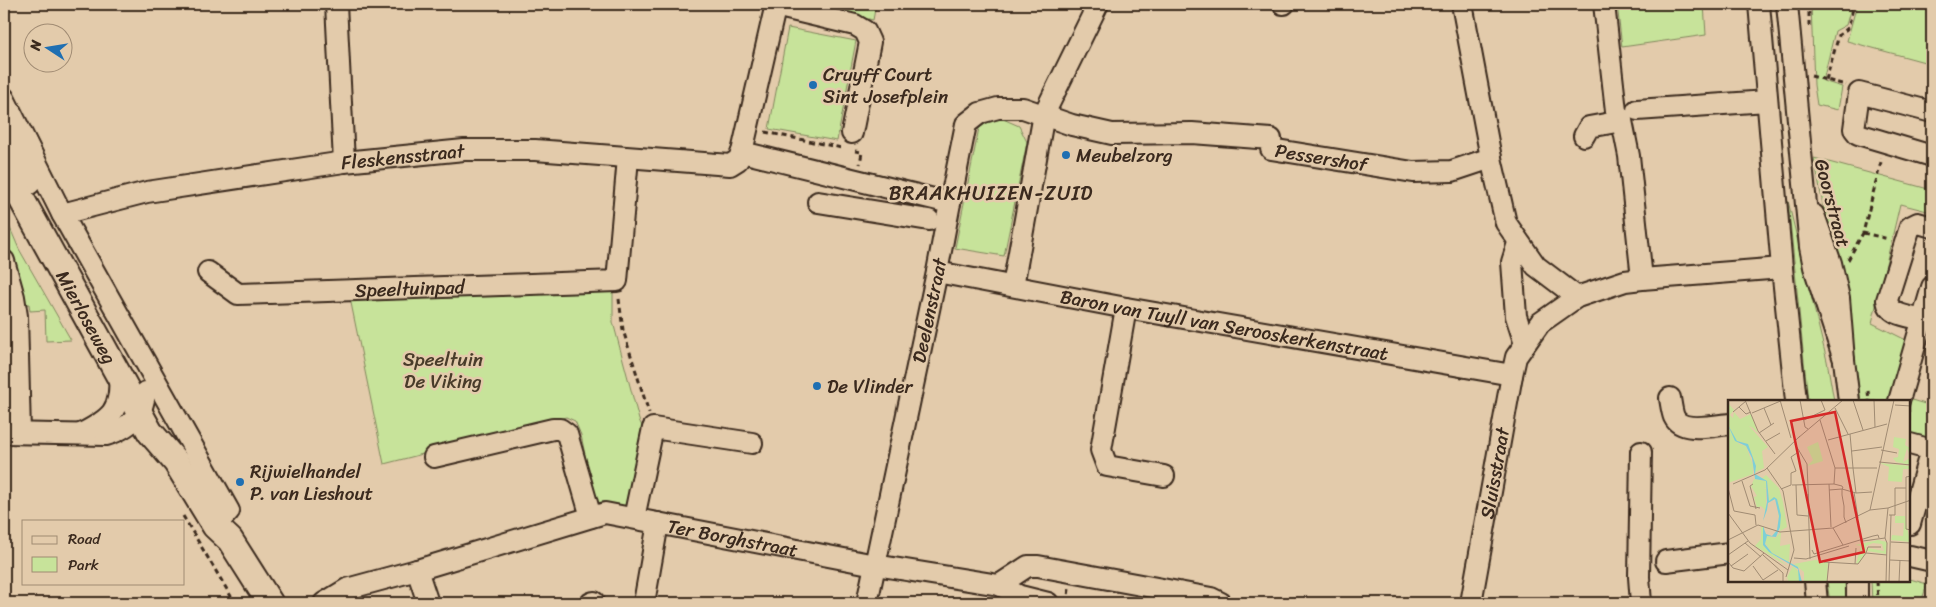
<svg xmlns="http://www.w3.org/2000/svg" width="1936" height="607" font-family="Sriracha,sans-serif">
<rect width="100%" height="100%" fill="#e3cbab"/>
<filter id="ink" filterUnits="userSpaceOnUse"><feTurbulence type="fractalNoise" baseFrequency=".02" numOctaves="2"/><feDisplacementMap in="SourceGraphic" scale="10" xChannelSelector="R" yChannelSelector="G"/><feConvolveMatrix kernelMatrix="1 2 1 2 8 2 1 2 1" color-interpolation-filters="sRGB"/></filter>
<g filter="url(#ink)">
<g fill="#c7e39a" stroke="#81865c">
<polygon points="806,4 876,4 873,20"/>
<polygon points="1617,4 1704,4 1706,35 1622,47"/>
<polygon points="1811,4 1852,4 1846,25 1835,31 1823,81 1842,87 1838,110 1817,105 1814,85"/>
<polygon points="1857,4 1932,4 1932,64 1847,41"/>
<polygon points="788,28 856,41 837,141 769,129"/>
<polygon points="1003,119 1019,126 1027,142 1004,256 955,248 979,128 992,120"/>
<path d="M 1814,158 L 1932,190 L 1931,212 L 1900,204 L 1872,323 L 1906,340 L 1893,401 L 1861,401 C 1848,319 1829,239 1814,158 Z"/>
<polygon points="1788,201 1827,361 1834,401 1808,401"/>
<polygon points="4,214 19,249 71,340 46,341 45,310 30,311 29,304 22,305 4,239"/>
<polygon points="613,286 613,322 639,420 646,434 631,510 595,504 581,435 575,421 566,417 384,464 350,298"/>
<polygon points="1908,399 1932,406 1932,441 1910,435 1910,401 1907,401"/>
<polygon points="1910,579 1927,584 1921,603 1872,603 1871,581 1910,581"/>
<polygon points="1827,581 1845,581 1846,603 1831,603 1829,596"/>
</g>
<g fill="none" stroke-linecap="round" stroke-linejoin="round">
<defs>
<g id="minor">
<polyline points="336,4 344,162"/>
<path id="s1" d="M 776,4 L 742,152 L 950,203 L 966,124 L 980,113 L 998,108 L 1023,108 L 1072,125 L 1112,134 L 1192,133 L 1271,139 L 1271,149 L 1413,172 L 1452,171 L 1491,158"/>
<polyline points="1283,4 1284,4"/>
<polyline points="1462,4 1491,158 1506,223 1536,266 1577,297"/>
<polyline points="1604,4 1616,111 1622,121 1629,156 1642,279"/>
<polyline points="1759,4 1782,268 1796,401"/>
<polyline points="1787,4 1810,247 1814,267 1844,360"/>
<polyline points="775,6 855,25 865,31 870,42 852,133"/>
<polyline points="4,98 62,214 229,511 215,526"/>
<polyline points="1637,110 1767,101"/>
<polyline points="1932,112 1859,93 1854,129 1858,134 1932,156"/>
<polyline points="1584,136 1589,127 1622,121"/>
<polyline points="818,202 929,220"/>
<path id="s2" d="M 62,214 L 147,192 L 344,162 L 464,150 L 535,150 L 730,165 L 738,160 L 742,152"/>
<polyline points="1814,215 1831,263 1839,298 1844,360 1849,401"/>
<polyline points="1518,243 1512,262 1516,316 1525,344"/>
<polyline points="4,261 14,297 17,316 20,433"/>
<path id="s3" d="M 208,272 L 238,294 L 617,281 L 628,158"/>
<path id="s4" d="M 937,272 L 1126,308 L 1512,375"/>
<polyline points="1013,286 1044,114 1098,4"/>
<polyline points="1126,308 1101,450 1107,466 1164,476"/>
<path d="M 1923,320 C 1910,316 1889,316 1887,300 L 1910,227 L 1918,223 L 1932,227"/>
<path d="M 1670,398 C 1671,404 1672,412 1674,417 C 1682,434 1715,425 1730,424"/>
<polyline points="1899,401 1932,287"/>
<path d="M 4,433 L 106,435 C 118,432 134,423 140,412 C 143,406 144,398 146,392"/>
<path d="M 81,434 C 110,419 122,411 119,376"/>
<polyline points="1910,444 1932,450"/>
<polyline points="434,457 553,429 560,429 567,434 591,517"/>
<polyline points="634,518 653,428 752,443"/>
<polyline points="1910,524 1931,450"/>
<polyline points="1910,556 1932,561"/>
<polyline points="1666,561 1730,553"/>
<polyline points="417,570 428,603"/>
<polyline points="1815,581 1817,603"/>
<polyline points="1857,581 1857,603"/>
<polyline points="999,585 1028,566 1038,566 1211,598 1221,603"/>
<path id="s5" d="M 324,603 L 347,589 L 417,570 L 605,513 L 875,565 L 999,585 L 1020,596 L 1048,603"/>
<polyline points="591,603 594,602"/>
<polyline points="644,603 658,523"/>
<path id="s6" d="M 867,603 L 937,272 L 950,203"/>
<path id="s7" d="M 1471,603 L 1512,375 L 1516,357 L 1540,323 L 1577,297 L 1625,281 L 1642,279 L 1782,268"/>
<polyline points="1641,603 1639,577 1641,452"/>
</g>
<g id="major">
<polyline points="4,138 28,182"/>
<path id="s8" d="M 4,167 L 150,432 L 176,462 L 215,526 L 230,540 L 270,603"/>
</g>
</defs>
<use href="#minor" stroke="#3b2a1e" stroke-width="24"/>
<use href="#major" stroke="#3b2a1e" stroke-width="29"/>
<g stroke="#3b2a1e" stroke-width="3" stroke-dasharray="5 4" stroke-linecap="butt">
<polyline points="1809,26 1809,4"/>
<polyline points="1811,76 1846,85"/>
<polyline points="1826,80 1839,35 1848,28 1854,4"/>
<polyline points="765,132 842,148"/>
<polyline points="855,151 862,152 860,164"/>
<polyline points="1822,163 1837,220"/>
<polyline points="1863,233 1889,239"/>
<polyline points="1848,260 1863,233 1882,158"/>
<polyline points="619,299 623,330 649,413"/>
<polyline points="1868,391 1869,401"/>
<polyline points="183,516 235,603"/>
<polyline points="1877,581 1878,603"/>
<polyline points="1067,603 1069,589"/>
<polyline points="1927,603 1932,595"/>
</g>
<use href="#minor" stroke="#e3cbab" stroke-width="20"/>
<use href="#major" stroke="#e3cbab" stroke-width="25"/>
</g>
</g>
<g fill="#1f6fb2" stroke="#e3cbab" stroke-width="2">
<circle cx="813" cy="85" r="5"/>
<circle cx="1066" cy="155" r="5"/>
<circle cx="817" cy="386" r="5"/>
<circle cx="240" cy="482" r="5"/>
</g>
<g text-anchor="middle" stroke-width="5" stroke-linejoin="round" paint-order="stroke">
<g font-size="19" fill="#3b2a1e" stroke="#e3cbab" text-anchor="start">
<text x="823" y="81">Cruyff Court<tspan x="823" dy="22">Sint Josefplein</tspan></text>
<text x="1076" y="162">Meubelzorg</text>
<text x="827" y="393">De Vlinder</text>
<text x="250" y="478">Rijwielhandel<tspan x="250" dy="22">P. van Lieshout</tspan></text>
</g>
<g font-size="19" fill="#3b2a1e" stroke="#e3cbab">
<text dy="7" stroke="none"><textPath href="#s1" startOffset="821">Pessershof</textPath></text>
<text dy="7" stroke="none"><textPath href="#s2" startOffset="346">Fleskensstraat</textPath></text>
<text transform="translate(1833 203) rotate(75)" y="7">Goorstraat</text>
<text dy="7" stroke="none"><textPath href="#s3" startOffset="209">Speeltuinpad</textPath></text>
<text dy="7" stroke="none"><textPath href="#s6" startOffset="299">Deelenstraat</textPath></text>
<text dy="7" stroke="none"><textPath href="#s8" startOffset="171">Mierloseweg</textPath></text>
<text dy="7" stroke="none"><textPath href="#s4" startOffset="292">Baron van Tuyll van Serooskerkenstraat</textPath></text>
<text dy="7" stroke="none"><textPath href="#s7" startOffset="132">Sluisstraat</textPath></text>
<text dy="7" stroke="none"><textPath href="#s5" startOffset="426">Ter Borghstraat</textPath></text>
</g>
<g font-size="19" fill="#493c2a" stroke="#e3cbab">
<text x="443" y="366">Speeltuin<tspan x="443" dy="22">De Viking</tspan></text>
</g>
<g font-size="20" letter-spacing="1" fill="#3b2a1e" stroke="#e3cbab">
<text x="991" y="200">BRAAKHUIZEN-ZUID</text>
</g>
</g>
<g transform="translate(1728 400)">
<rect width="182" height="182" fill="#e3cbab"/>
<path d="M 0,3 L 6,10 L 2,15 L 5,18 L 6,12 L 12,19 L 23,14 L 30,33 L 25,28 L 21,26 L 40,47 L 34,51 L 36,68 L 26,73 L 28,66 L 19,44 L 9,41 L 0,25 ZM 0,26 L 11,44 L 18,46 L 25,65 L 25,74 L 0,83 ZM 166,37 L 178,39 L 177,45 L 182,48 L 182,55 L 179,48 L 175,62 L 182,58 L 182,65 L 168,62 L 165,58 L 170,57 L 171,49 L 165,47 ZM 90,42 L 95,61 L 79,66 L 85,60 L 79,47 ZM 152,63 L 182,66 L 182,69 L 175,69 L 174,82 L 160,81 L 161,67 ZM 38,75 L 51,88 L 55,102 L 59,127 L 52,131 L 49,99 L 41,101 L 40,89 L 50,90 L 40,89 L 39,81 L 33,79 ZM 26,79 L 38,81 L 39,88 L 35,89 L 38,89 L 38,111 L 33,106 L 29,108 L 26,97 L 29,96 L 23,86 ZM 167,116 L 177,116 L 182,142 L 163,140 L 164,135 L 175,136 L 176,123 L 167,123 ZM 35,126 L 35,145 L 59,166 L 27,146 L 33,139 L 33,127 ZM 53,132 L 52,146 L 62,144 L 61,162 L 44,153 L 37,143 L 39,136 L 47,138 ZM 150,140 L 159,142 L 158,154 L 139,151 L 140,148 L 156,151 L 154,144 L 145,143 L 138,146 L 138,153 L 132,162 L 128,164 L 133,146 L 127,145 ZM 87,160 L 100,162 L 99,182 L 76,182 L 76,172 L 66,164 ZM 65,166 L 71,172 L 71,182 L 60,182 L 60,177 L 58,182 L 59,177 Z" fill="#c7e39a"/>
<path d="M 0,25 L 9,41 L 20,44 L 28,66 L 27,74 L 39,81 L 41,101 L 46,97 L 49,99 L 53,115 L 52,127 L 48,137 L 39,136 L 37,144 L 44,153 L 70,167 L 74,182 L 71,182 L 70,169 L 41,152 L 35,145 L 35,126 L 38,134 L 44,136 L 49,130 L 51,116 L 47,99 L 40,103 L 39,110 L 35,121 L 39,102 L 38,81 L 27,79 L 24,58 L 18,46 L 7,41 Z" fill="#7ecfd6"/>
<path fill="none" stroke="#a08b73" stroke-width="1" d="M 17,0 L 30,31 L 47,54M 52,0 L 63,38M 72,0 L 77,27 L 80,29M 125,0 L 135,30M 146,0 L 147,27M 167,5 L 183,6M 11,7 L 18,14 L 23,12M 36,8 L 43,25M 107,8 L 120,34M 5,12 L 18,1M 24,13 L 55,0M 76,20 L 97,10 L 93,0M 92,20 L 107,68M 31,33 L 46,23M 122,34 L 125,68 L 149,68M 70,38 L 115,0M 100,40 L 159,24M 38,41 L 52,33M 67,44 L 79,64 L 81,111M 153,50 L 169,53M 124,51 L 154,47M 151,62 L 183,65M 39,68 L 55,91 L 66,150 L 58,177M 183,76 L 178,77 L 178,129 L 183,130M 14,81 L 22,106 L 32,108M 5,84 L 37,70 L 72,36M 25,84 L 22,86 L 28,109M 101,84 L 103,127M 64,85 L 106,84M 68,85 L 69,115 L 80,116M 0,88 L 6,111 L 27,115 L 28,125M 53,89 L 63,85 L 63,73 L 68,71 L 63,57 L 72,51M 101,90 L 114,89 L 128,93 L 125,68 L 107,68 L 106,84 L 114,86 L 115,88 L 114,89 L 114,95 L 116,106 L 116,117 L 118,123M 126,92 L 130,118M 128,93 L 144,92M 80,94 L 82,159M 142,110 L 166,0M 0,113 L 22,143 L 60,170M 161,115 L 167,115 L 167,88 L 178,88M 105,128 L 115,145M 157,138 L 159,143 L 158,182M 157,138 L 160,108M 0,140 L 30,125 L 52,132 L 105,128 L 142,110 L 160,108 L 183,100M 135,141 L 157,138M 163,142 L 183,143M 17,143 L 33,157M 84,150 L 86,154 L 145,136 L 150,135 L 151,138M 138,153 L 140,147 L 153,147M 0,155 L 20,141M 35,155 L 55,173 L 55,182M 66,158 L 78,159 L 121,146M 162,160 L 183,161M 0,162 L 5,168 L 16,171 L 36,153M 96,162 L 130,164 L 138,153 L 159,155M 127,164 L 128,148M 3,166 L 20,154M 25,166 L 35,180 L 50,170M 99,182 L 101,162M 161,182 L 163,115M 171,182 L 172,160"/>
<path fill="#d62828" fill-opacity="0.15" stroke="#d62828" stroke-width="2.5" d="M 107,12 L 136,152 L 92,162 L 63,21 Z"/>
<rect width="182" height="182" fill="none" stroke="#3b2a1e" stroke-width="2.5"/>
</g>
<rect width="1936" height="607" fill="none" stroke="#e3cbab" stroke-width="20"/>
<rect x="10" y="10" width="1916" height="587" fill="none" stroke="#3b2a1e" stroke-width="2" filter="url(#ink)"/>
<rect x="22" y="520" width="162" height="65" fill="#e3cbab" stroke="#a08b73"/>
<rect x="32" y="536" width="25" height="8" fill="#e3cbab" stroke="#a08b73"/>
<text x="68" y="544" font-size="15" fill="#3b2a1e">Road</text>
<rect x="32" y="557" width="25" height="15" fill="#c7e39a" stroke="#a08b73"/>
<text x="68" y="570" font-size="15" fill="#3b2a1e">Park</text>
<g transform="translate(48 48) rotate(282)"><circle r="24" fill="#e3cbab" stroke="#a08b73"/>
<path d="M0-4L9 19L0 12L-9 19Z" fill="#1f6fb2"/>
<text y="-8" font-size="14" font-weight="bold" text-anchor="middle" fill="#3b2a1e">N</text>
</g>
</svg>
